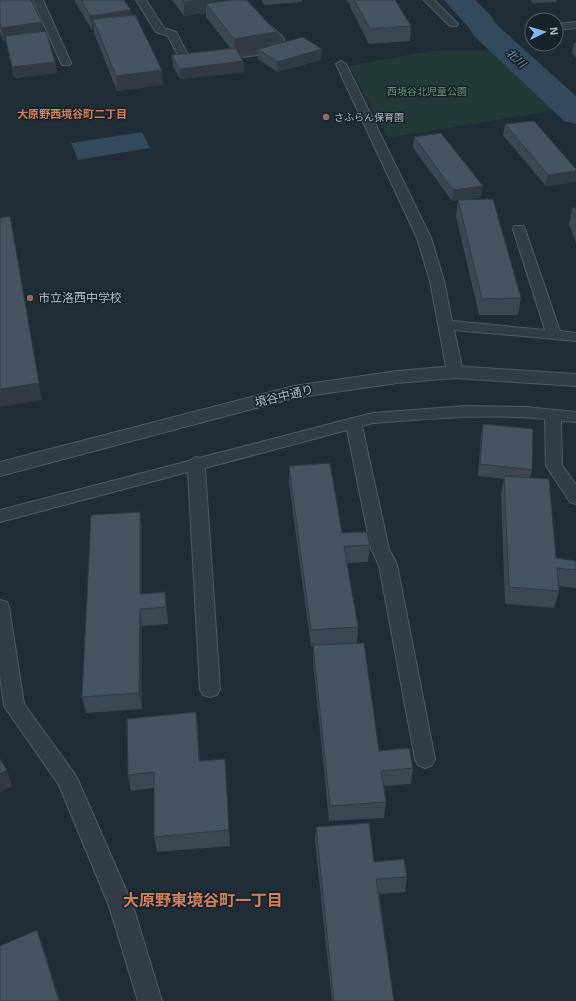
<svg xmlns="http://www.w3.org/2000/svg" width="576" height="1001" font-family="Arial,'Noto Sans JP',sans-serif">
<rect width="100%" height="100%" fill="#202c36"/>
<polygon fill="#233938" points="488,50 555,110 388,138 349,66 430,51"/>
<polygon fill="#33495e" points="142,132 150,148 78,160 71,143"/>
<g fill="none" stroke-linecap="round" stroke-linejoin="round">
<polygon fill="#33495e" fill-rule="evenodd" points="444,0 475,0 490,15 497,25 576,96 576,124 564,121 475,37 468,27"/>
<defs>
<g id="service">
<polygon points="33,0 43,0 71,63 70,65 62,65 61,63"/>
<polygon points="136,0 146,0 164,28 176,32 189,57 272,47 276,45 274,40 254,21 259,18 262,19 283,37 286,46 275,53 186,64 182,63 168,36 156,32"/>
<polygon points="424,0 434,0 458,24 456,26 450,26"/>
<polygon points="576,22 576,28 556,30 556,24"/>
<polygon points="341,61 346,64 431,238 444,281 452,321 545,330 513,229 514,226 524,226 525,229 560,331 576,333 576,341 454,330 463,372 460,375 455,377 450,375 447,372 430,281 417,238 336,64"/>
<path d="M 466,406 L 526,407 L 576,412 L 576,422 L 561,421 L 562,465 L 576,485 L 576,504 L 570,502 L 546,466 L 545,419 C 488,413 430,419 373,423 L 362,426 L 389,549 L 397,565 L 435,759 L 432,765 L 425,768 L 418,765 L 415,759 L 379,565 L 371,549 L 347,430 L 205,468 L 220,689 L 217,695 L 210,697 L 203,695 L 200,689 L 188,472 L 0,522 L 0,510 L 189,461 L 196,457 L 199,458 L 353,418 L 373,413 Z"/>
<polygon points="0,600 7,602 9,607 24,704 74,773 78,780 133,906 162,1001 138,1001 109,906 59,785 4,706 0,676"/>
</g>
<polygon id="tertiary" points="455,366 576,374 576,386 455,378 397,383 294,398 0,476 0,462 294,386 397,371"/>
</defs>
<use href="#service" stroke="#515b65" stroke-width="2"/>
<use href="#tertiary" stroke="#515b65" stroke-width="2"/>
<use href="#service" fill="#333d47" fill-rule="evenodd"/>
<use href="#tertiary" fill="#333d47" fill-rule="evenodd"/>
</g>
<g fill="#3c4753">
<polygon points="0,0 42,22 43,32 55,62 57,73 14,78 6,41 4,42 0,33"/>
<polygon points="74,0 124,0 132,15 163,85 117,91 94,33 94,30 92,30"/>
<polygon points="172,0 221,0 221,1 276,44 321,60 277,72 258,59 258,49 238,52 243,61 244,72 180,79 173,66 172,55 231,49 206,17 206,13 184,16"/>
<polygon points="262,0 302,0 302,2 264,5"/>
<polygon points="346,0 395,0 411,26 410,41 369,44 350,7 350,3 348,3"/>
<polygon points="530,0 557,0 556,2 533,3"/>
<polygon points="574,43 576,43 576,58 572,53"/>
<polygon points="505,124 576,182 546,186 503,135"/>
<polygon points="414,137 481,197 463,200 521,298 518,315 479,315 456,216 458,200 452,201 413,148"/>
<polygon points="572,208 576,208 576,243 569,224"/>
<polygon points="483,424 532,470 530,478 556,558 576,561 576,588 558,586 559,591 554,608 505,604 501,493 504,479 478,476 481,436"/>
<polygon points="289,466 342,533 370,545 368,562 347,563 358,627 357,643 379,751 413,768 411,784 384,786 386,802 384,818 329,821 313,662 313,646 311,647 289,483"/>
<polygon points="140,512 142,529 142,594 165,592 167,609 168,624 142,626 142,709 86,713 82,697"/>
<polygon points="196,712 200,761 225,759 230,846 157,852 154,837 154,788 131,791 128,775"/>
<polygon points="316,827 374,862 407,877 405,892 379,894 394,1001 332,1001 315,842"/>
</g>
<g fill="#313a43">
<polygon points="199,0 221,0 222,11 206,4 206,13 184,16 184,2"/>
<polygon points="131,10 133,24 93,19 94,30 92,30 90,16"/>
<polygon points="42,22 44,36 4,42 1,28"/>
<polygon points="276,32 276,46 235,53 234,39"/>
<polygon points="322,49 321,60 277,72 277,62"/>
<polygon points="243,61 244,72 180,79 179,69"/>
<polygon points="55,62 57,73 14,78 12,67"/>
<polygon points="162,70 163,85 117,91 116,76"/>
<polygon points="576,171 576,182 546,186 548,175"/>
<polygon points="483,186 481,197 452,201 453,190"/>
<polygon points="10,216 42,400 0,407 0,389"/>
<polygon points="140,512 142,529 142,609 140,594"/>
<polygon points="165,592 167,609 168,624 166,607"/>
<polygon points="140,609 142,626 142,709 139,693"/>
<polygon points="196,712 198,729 201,777 199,761"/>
<polygon points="7,770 12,786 0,793 0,774"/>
<polygon points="37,930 43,945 60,1001 59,1001"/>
</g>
<g fill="#465360" stroke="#313a43">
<polygon points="0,0 31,0 42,22 1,28 0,24"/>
<polygon points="81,0 124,0 131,10 90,16"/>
<polygon points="182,0 199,0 184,2"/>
<polygon points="230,0 247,0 276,32 234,39 206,4"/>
<polygon points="354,0 395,0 411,26 370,29"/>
<polygon points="135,15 162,70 116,76 93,19"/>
<polygon points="46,31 55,62 12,67 5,36"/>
<polygon points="303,37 322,49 277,62 258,49"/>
<polygon points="236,48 243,61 179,69 172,55"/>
<polygon points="534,121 576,169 576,171 548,175 505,124"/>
<polygon points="441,133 483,186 453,190 414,137"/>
<polygon points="493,199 521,298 482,299 458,200"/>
<polygon points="572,208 576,208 576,218"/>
<polygon points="10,216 39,383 0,389 0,218"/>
<polygon points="483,424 533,429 532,470 480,464"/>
<polygon points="330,463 342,533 367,532 370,545 344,546 358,627 311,630 289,466"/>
<polygon points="504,476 549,479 556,558 576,561 576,570 557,568 559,591 509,587"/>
<polygon points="140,512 140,594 165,592 166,607 140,609 139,693 82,697 91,515"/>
<polygon points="364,643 379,751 409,748 413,768 381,771 386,802 330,806 313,645"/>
<polygon points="196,712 199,761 225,759 229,830 154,837 154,772 128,775 127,719"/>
<polygon points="0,759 7,770 0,774"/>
<polygon points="369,823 374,862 404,859 407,877 376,879 394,1001 334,1001 316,827"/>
<polygon points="37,930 59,1001 0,1001 0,946"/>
</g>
<g fill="#8d6e63" stroke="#19222b" stroke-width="1.5">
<circle cx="326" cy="117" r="4"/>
<circle cx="30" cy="298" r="4"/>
</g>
<g text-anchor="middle" stroke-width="3" stroke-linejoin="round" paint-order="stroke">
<g font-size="10" fill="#65946b" stroke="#19222b">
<text x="427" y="95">西境谷北児童公園</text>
</g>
<g font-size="10" fill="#adb8c4" stroke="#19222b" text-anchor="start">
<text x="334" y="121">さふらん保育園</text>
</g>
<g font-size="11" font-style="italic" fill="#6e8ca8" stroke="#19222b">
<text transform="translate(516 58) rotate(43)" y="4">北川</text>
</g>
<g font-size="11" font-weight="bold" fill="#d2825a" stroke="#19222b">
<text x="72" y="118">大原野西境谷町二丁目</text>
</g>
<g font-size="12" fill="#adb8c4" stroke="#19222b" text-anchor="start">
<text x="38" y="302">市立洛西中学校</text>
</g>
<g font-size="12" fill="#adb8c4" stroke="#19222b">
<text transform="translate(284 396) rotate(-13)" y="4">境谷中通り</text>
</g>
<g font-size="16" font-weight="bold" fill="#d2825a" stroke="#19222b">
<text x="203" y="906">大原野東境谷町一丁目</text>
</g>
</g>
<g transform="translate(544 32) rotate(85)"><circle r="19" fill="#19222b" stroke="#545e68"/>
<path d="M0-3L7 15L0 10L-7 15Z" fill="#7fbaf7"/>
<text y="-6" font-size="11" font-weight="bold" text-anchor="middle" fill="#adb8c4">N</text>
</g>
</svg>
